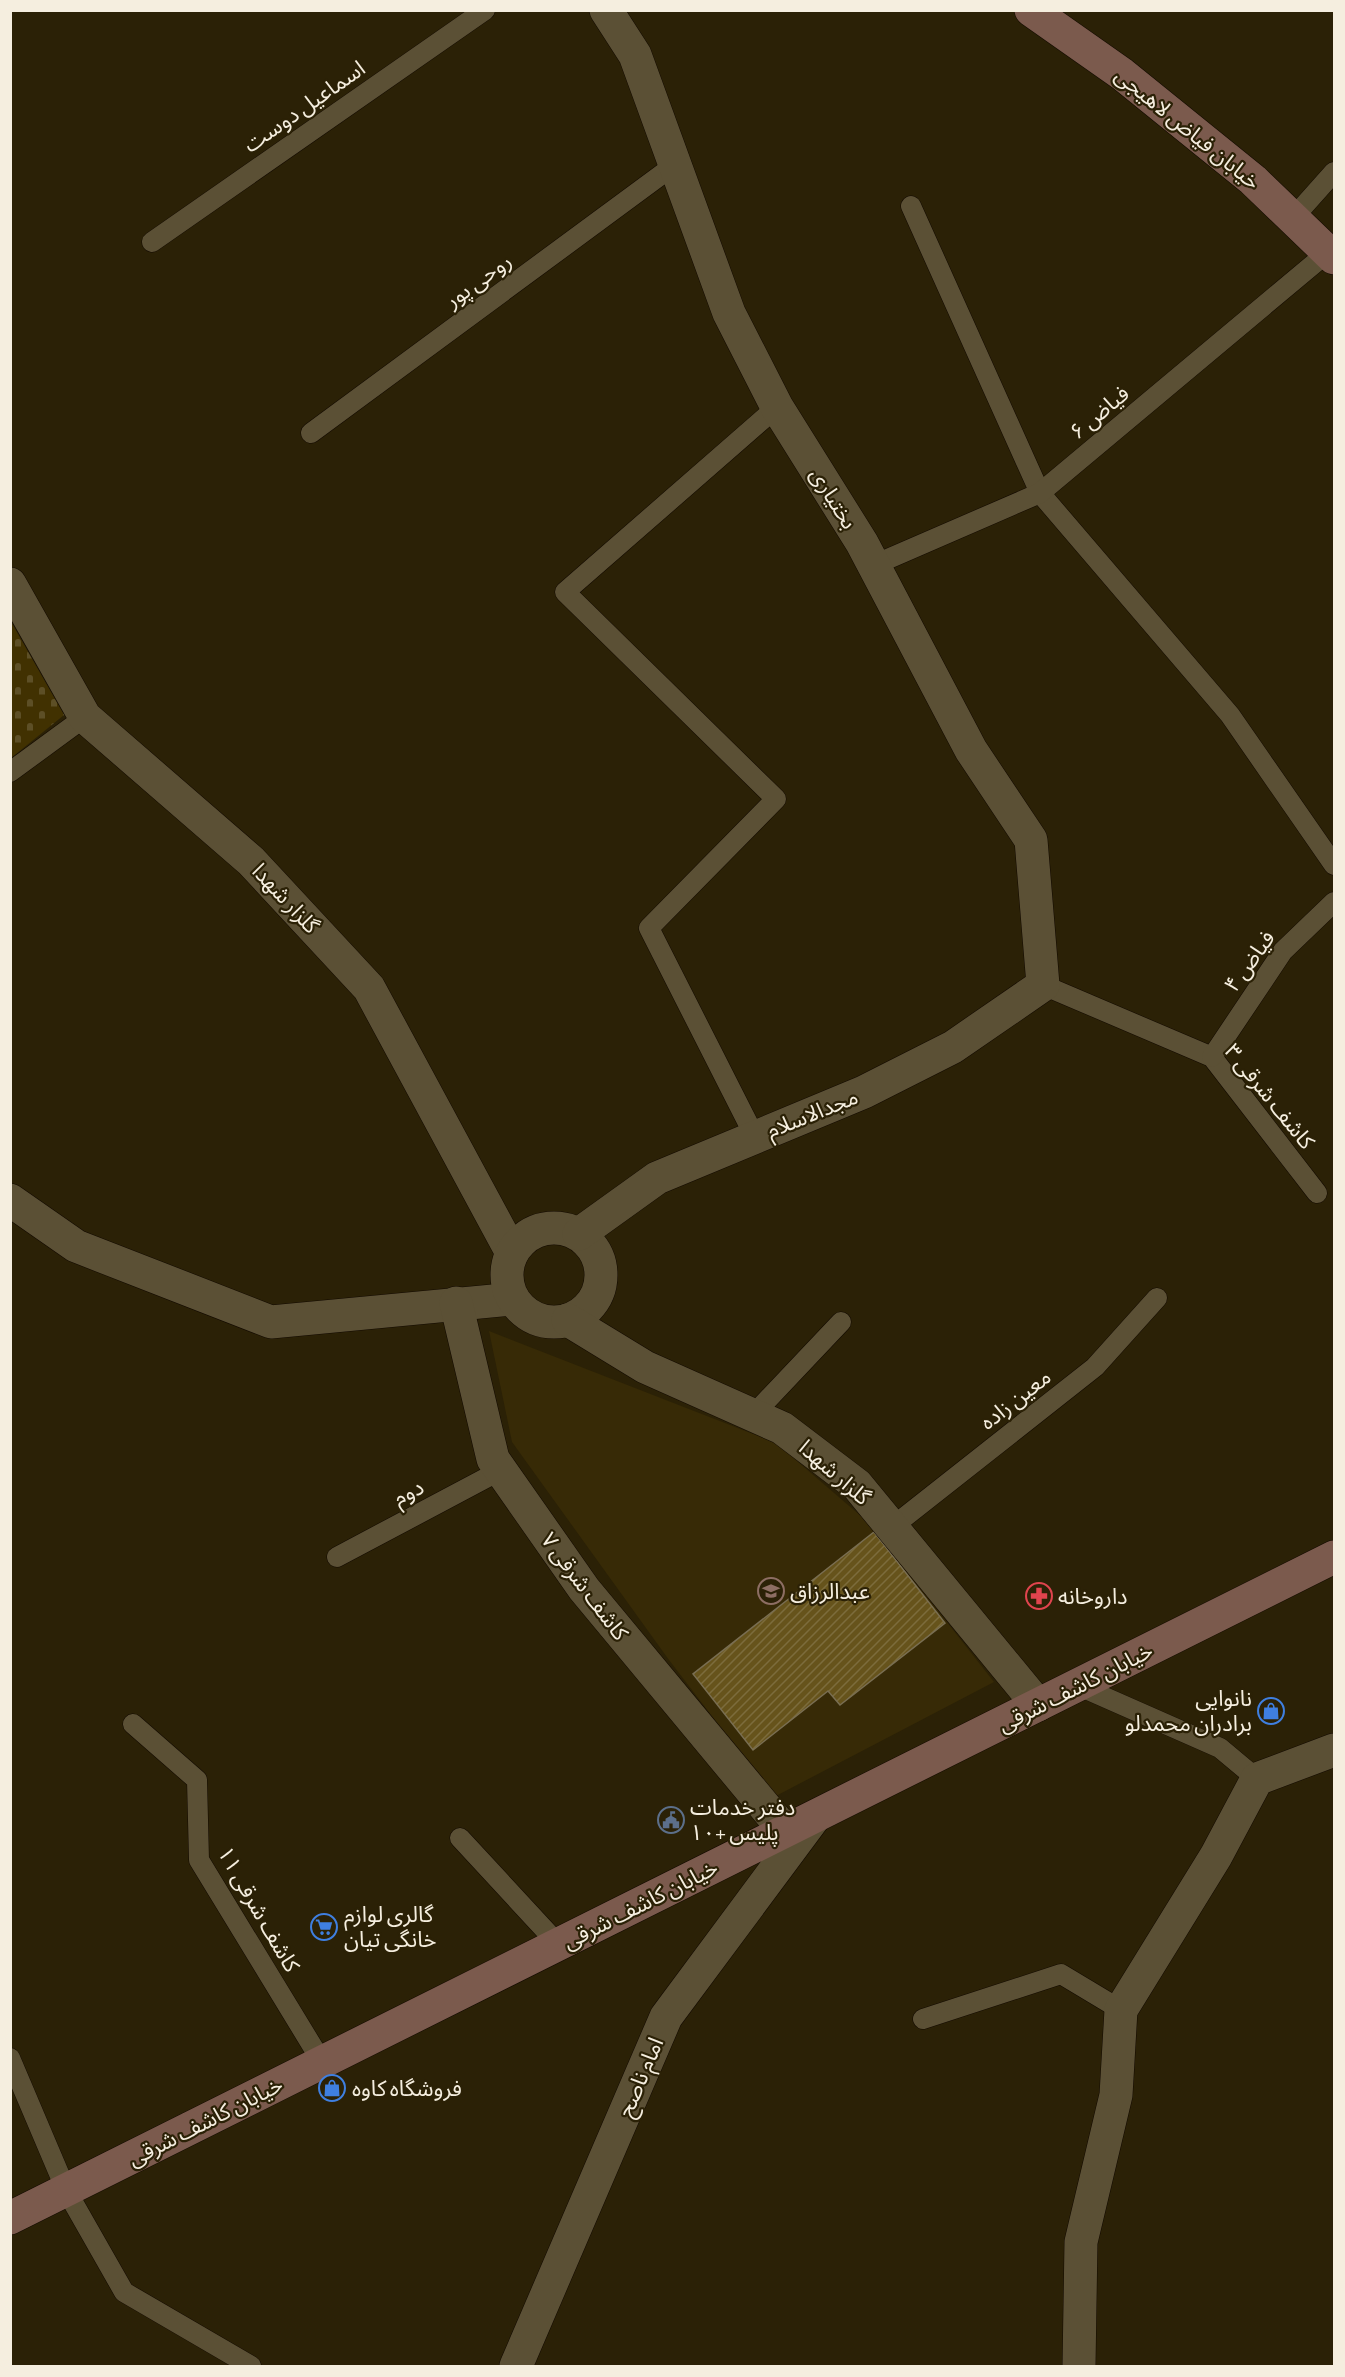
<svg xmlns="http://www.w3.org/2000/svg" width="1345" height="2377" font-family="'Alegreya Sans','Noto Sans Arabic',sans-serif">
<defs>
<pattern id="cemetery-stones" width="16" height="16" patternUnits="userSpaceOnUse" patternTransform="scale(1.5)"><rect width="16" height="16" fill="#413101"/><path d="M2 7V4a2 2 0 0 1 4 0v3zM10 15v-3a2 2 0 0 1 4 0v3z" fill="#5d4f26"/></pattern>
<pattern id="building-hatch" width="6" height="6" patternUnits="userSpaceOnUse" patternTransform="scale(1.5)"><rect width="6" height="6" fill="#66531b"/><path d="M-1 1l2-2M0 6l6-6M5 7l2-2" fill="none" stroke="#7c6c3c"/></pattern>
</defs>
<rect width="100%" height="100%" fill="#2b2106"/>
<polygon fill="#372a06" points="489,1331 776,1443 869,1523 994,1682 774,1797 669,1660 512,1442"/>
<polygon fill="url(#cemetery-stones)" points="11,622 64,715 11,758 10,758"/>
<polygon fill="url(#building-hatch)" stroke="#796e52" stroke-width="1.5" points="874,1532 945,1623 840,1705 828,1691 753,1750 693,1674"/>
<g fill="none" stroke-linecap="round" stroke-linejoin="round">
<defs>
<g id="lane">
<polyline points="911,206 1040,493 1230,715 1334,865"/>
<polyline points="1293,218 1334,172"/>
<polyline points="152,242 485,10"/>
<polyline points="311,433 673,166"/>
<polyline points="874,565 1040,493 1328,252"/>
<polyline points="10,772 85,717"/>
<polyline points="1043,985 1212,1057 1317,1193"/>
<polyline points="1212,1057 1283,951 1334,902"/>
<polyline points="755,1137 649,928 776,799 565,592 777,407"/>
<polyline points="753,1415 841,1322"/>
<polyline points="892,1527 1095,1367 1157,1298"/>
<polyline points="337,1557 501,1470"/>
<polyline points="1077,1685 1220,1748 1257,1779"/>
<polyline points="133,1724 197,1780 199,1860 322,2062"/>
<polyline points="460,1838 558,1944"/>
<polyline points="923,2019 1061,1974 1121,2010"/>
<polyline points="10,2058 66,2190 124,2292 251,2366"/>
</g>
<g id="street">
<polyline points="10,584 85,717 251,861 369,988 512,1253"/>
<polyline points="10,1200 76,1246 271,1322 513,1299"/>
<circle cx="554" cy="1275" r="47"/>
<polyline points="579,1234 657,1178 864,1092 953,1047 1043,985 1031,840 971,750 862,543 777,407 729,313 635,55 606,10"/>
<polyline points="456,1303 493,1459 584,1589 785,1831"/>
<polyline points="568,1320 645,1367 782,1428 857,1485 1038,1705"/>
<polyline points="516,2366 666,2017 813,1819"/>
<polyline points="1079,2366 1081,2242 1116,2095 1121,2010 1216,1856 1257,1779 1334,1750"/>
</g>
<g id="secondary">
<polyline points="1031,10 1122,74 1253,180 1334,258"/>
<polyline points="10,2218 1334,1557"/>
</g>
</defs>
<use href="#lane" stroke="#130a00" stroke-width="21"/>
<use href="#street" stroke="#130a00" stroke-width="34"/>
<use href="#secondary" stroke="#130a00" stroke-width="34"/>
<use href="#lane" stroke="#5b5035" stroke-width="20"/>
<use href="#street" stroke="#5b5035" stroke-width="33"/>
<use href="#secondary" stroke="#7b5a4d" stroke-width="33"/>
</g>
<defs>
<symbol id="school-ring" viewBox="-11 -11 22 22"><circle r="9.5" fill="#2b2106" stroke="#8d6e63" stroke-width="1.5"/><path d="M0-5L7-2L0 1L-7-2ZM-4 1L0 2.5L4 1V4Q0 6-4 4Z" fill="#8d6e63"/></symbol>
<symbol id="pharmacy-ring" viewBox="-11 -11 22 22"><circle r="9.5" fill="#2b2106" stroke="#e0444e" stroke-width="1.5"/><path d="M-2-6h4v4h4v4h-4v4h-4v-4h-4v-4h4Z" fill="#e0444e"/></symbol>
<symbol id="shop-ring" viewBox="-11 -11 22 22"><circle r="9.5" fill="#2b2106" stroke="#3f7fe0" stroke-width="1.5"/><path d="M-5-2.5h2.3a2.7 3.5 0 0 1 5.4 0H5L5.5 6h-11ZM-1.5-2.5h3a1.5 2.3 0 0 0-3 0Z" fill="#3f7fe0"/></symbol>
<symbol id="civic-ring" viewBox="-11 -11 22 22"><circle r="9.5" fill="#2b2106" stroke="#5c6f8a" stroke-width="1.5"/><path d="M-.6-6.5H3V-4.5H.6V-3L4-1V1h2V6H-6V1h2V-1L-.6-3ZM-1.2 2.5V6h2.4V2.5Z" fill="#5c6f8a"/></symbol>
<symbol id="supermarket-ring" viewBox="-11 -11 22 22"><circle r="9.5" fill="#2b2106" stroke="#3f7fe0" stroke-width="1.5"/><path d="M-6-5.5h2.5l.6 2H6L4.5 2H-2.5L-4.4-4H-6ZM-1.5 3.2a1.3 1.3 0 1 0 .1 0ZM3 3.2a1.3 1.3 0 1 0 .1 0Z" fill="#3f7fe0"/></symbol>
</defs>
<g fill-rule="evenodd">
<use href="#school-ring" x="756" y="1576" width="30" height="30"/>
<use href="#pharmacy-ring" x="1024" y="1581" width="30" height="30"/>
<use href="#shop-ring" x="1256" y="1696" width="30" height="30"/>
<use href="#civic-ring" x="656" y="1805" width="30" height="30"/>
<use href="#supermarket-ring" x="309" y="1912" width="30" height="30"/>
<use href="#shop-ring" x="317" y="2073" width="30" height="30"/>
</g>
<g text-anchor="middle" stroke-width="4.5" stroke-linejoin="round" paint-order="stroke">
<g font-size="22" fill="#f5eedf" stroke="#2b2106">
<text transform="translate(304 106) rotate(-35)" y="8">اسماعیل دوست</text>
<text transform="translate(1188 128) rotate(39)" y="8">خیابان فیاض لاهیجی</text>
<text transform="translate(478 280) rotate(-36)" y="8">روحی پور</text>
<text transform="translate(1099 412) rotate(-40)" y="8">فیاض ۶</text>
<text transform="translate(834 498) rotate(58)" y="8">بختیاری</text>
<text transform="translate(286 898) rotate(47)" y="8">گلزار شهدا</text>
<text transform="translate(1249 961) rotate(-54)" y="8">فیاض ۴</text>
<text transform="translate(1270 1096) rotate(51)" y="8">کاشف شرقی ۳</text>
<text transform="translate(812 1113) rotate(-22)" y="8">مجدالاسلام</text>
<text transform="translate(1015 1399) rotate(-38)" y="8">معین زاده</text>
<text transform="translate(835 1472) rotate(41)" y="8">گلزار شهدا</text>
<text transform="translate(408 1492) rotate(-28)" y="8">دوم</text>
<text transform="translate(585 1586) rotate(53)" y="8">کاشف شرقی ۷</text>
<text transform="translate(1075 1687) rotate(-27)" y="8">خیابان کاشف شرقی</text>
<text transform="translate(640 1904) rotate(-27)" y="8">خیابان کاشف شرقی</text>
<text transform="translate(259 1909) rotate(60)" y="8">کاشف شرقی ۱۱</text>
<text transform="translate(640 2077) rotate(-67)" y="8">امام ناصح</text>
<text transform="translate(205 2121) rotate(-27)" y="8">خیابان کاشف شرقی</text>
</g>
<g font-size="22" fill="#f5eedf" stroke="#2b2106" text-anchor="start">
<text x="790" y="1599">عبدالرزاق</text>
<text x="1058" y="1604">داروخانه</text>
<text x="1252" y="1706" text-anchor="end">نانوایی<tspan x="1252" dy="25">برادران محمدلو</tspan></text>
<text x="690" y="1815">دفتر خدمات<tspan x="690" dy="25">پلیس +۱۰</tspan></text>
<text x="344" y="1922">گالری لوازم<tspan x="344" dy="25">خانگی تیان</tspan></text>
<text x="352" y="2096">فروشگاه کاوه</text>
</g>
</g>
<rect width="1345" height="2377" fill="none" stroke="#f5eedf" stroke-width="24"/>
</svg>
